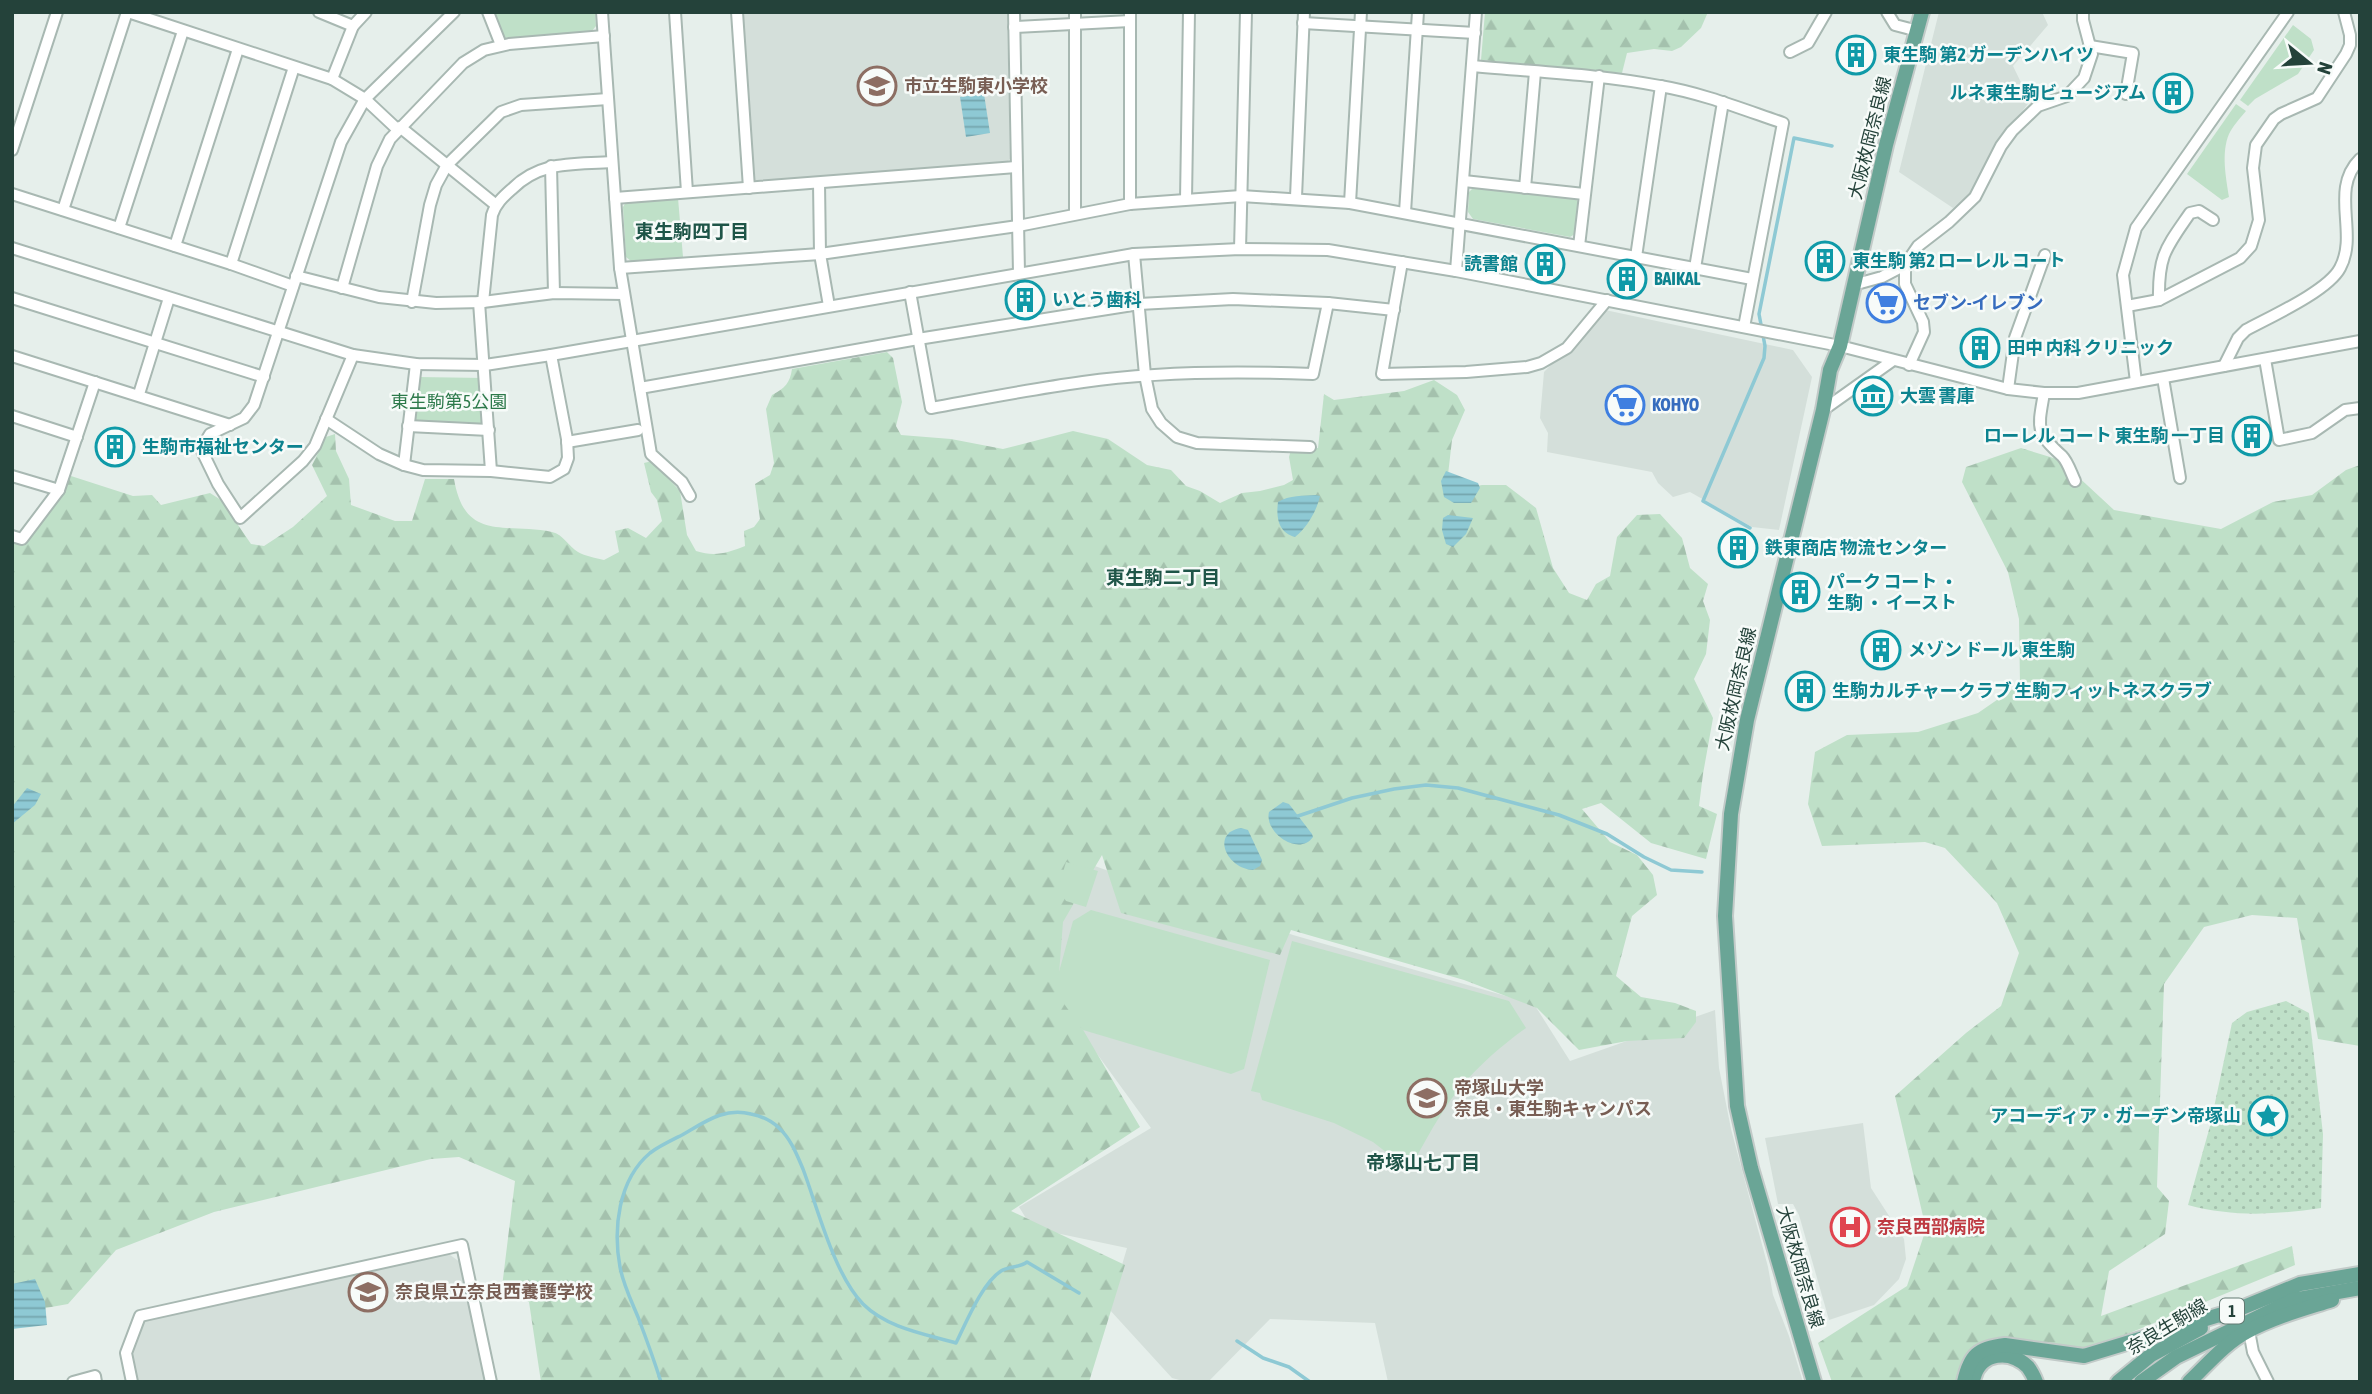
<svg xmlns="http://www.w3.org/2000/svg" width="2372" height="1394" font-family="'Asap Condensed','Noto Sans JP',sans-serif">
<defs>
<pattern id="grass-dots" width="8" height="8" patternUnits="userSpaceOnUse" patternTransform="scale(1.75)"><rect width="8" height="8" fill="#bfe0c8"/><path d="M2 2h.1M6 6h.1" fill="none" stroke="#a4c1ad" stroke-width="1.8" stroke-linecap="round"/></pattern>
<pattern id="forest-firs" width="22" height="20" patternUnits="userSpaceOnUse" patternTransform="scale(1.75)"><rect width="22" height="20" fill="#bfe0c8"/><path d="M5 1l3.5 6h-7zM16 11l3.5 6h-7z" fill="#a4c1ad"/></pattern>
<pattern id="water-rules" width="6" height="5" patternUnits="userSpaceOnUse" patternTransform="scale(1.75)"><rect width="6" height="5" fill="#8ec9d4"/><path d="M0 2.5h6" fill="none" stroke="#74a5ad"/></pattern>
</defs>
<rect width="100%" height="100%" fill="#e6efeb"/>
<g fill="#d4dfda">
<polygon points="741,12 1007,12 1010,159 1006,163 757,182 752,178"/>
<polygon points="1939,12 2042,12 2048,25 2013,66 2030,101 1994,149 1974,190 1953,208 1899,172"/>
<polygon points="1605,310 1793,350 1812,377 1779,530 1752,527 1690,492 1673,497 1658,483 1652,472 1547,452 1548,433 1540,418 1544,372"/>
<polygon points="1063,855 1293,935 1534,1004 1570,1061 1715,1010 1719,1068 1731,1129 1768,1267 1773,1295 1789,1336 1803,1382 1388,1382 1375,1323 1270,1319 1208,1382 1187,1382 1172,1378 1109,1309 1127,1248 1032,1228 1019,1207 1151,1128 1044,981"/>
<polygon points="1863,1123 1871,1188 1904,1239 1906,1259 1899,1279 1874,1305 1829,1320 1799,1215 1793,1204 1778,1204 1765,1138"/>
<polygon points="446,1252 464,1265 488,1382 136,1382 129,1352 142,1319"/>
</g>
<path fill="url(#grass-dots)" d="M 2286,1001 L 2309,1013 L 2323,1134 L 2321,1208 C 2276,1215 2232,1217 2188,1205 L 2210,1126 L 2232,1023 L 2247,1012 Z"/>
<g fill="url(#forest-firs)">
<polygon points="1485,12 1708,12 1701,28 1681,47 1672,51 1654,49 1627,53 1622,73 1481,60"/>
<path d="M 887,352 L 893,358 L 902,402 L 896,426 L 901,435 L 951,439 L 1003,449 L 1073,431 L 1108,439 L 1147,465 L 1171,470 L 1186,486 L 1200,491 L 1220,503 L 1242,493 L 1260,491 L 1284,485 L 1293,480 L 1289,457 L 1291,450 L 1318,448 L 1324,394 L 1334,400 L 1404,391 L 1434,380 L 1457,395 L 1465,410 L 1452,440 L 1446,492 L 1482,485 L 1506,485 L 1536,508 L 1553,568 L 1569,593 L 1587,600 L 1596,584 L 1610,576 L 1617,537 L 1637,515 L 1660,514 L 1682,538 L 1690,568 L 1708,584 L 1703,601 L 1710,620 L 1706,654 L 1694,679 L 1713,718 L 1703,774 L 1699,806 L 1717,814 L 1706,859 L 1651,843 L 1601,803 L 1582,809 L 1610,842 L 1637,855 L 1653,875 L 1657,895 L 1632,916 L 1616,976 L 1641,997 L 1675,1003 L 1696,1011 L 1696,1022 L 1684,1038 L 1627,1041 L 1579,1050 L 1537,1008 L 1464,980 L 1291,930 L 1280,955 L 1121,913 L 1102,855 L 1063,922 L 1058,987 L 1140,1127 L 1011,1211 L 1125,1265 L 1089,1382 L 541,1382 L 529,1302 L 502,1287 L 515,1181 L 459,1157 L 431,1159 L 214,1212 L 116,1250 L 68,1304 L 12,1314 L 12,542 L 24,545 L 45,518 L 71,476 L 133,496 L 152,495 L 161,505 L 210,493 L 221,500 L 251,544 L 264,546 L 293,527 L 327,496 L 312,465 L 326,437 L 335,434 L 336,451 L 349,479 L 351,505 L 395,521 L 412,521 L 425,479 L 454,479 C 465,543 505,522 552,532 C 563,534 569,547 578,552 C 585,556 596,558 604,560 L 619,552 L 615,531 L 628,528 L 646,538 L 662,521 L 657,500 L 651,492 L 644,463 L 652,461 L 680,491 L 687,535 L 696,551 C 715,557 727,553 745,546 L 744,531 L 754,527 L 760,519 L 755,484 L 770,475 L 774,463 L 766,409 L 772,395 C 785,388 790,383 792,369 Z"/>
<polygon points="2021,448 2060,460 2114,510 2221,529 2273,502 2312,495 2346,470 2360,465 2360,1046 2318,1039 2297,918 2252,915 2204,927 2164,984 2157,1187 2169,1201 2165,1234 2109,1271 2101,1316 2292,1246 2295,1265 2086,1351 1999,1338 1976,1348 1962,1382 1832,1382 1818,1343 1907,1286 1926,1229 1895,1096 1966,1033 2001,1006 2019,953 1997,903 1945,848 1925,842 1822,846 1808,804 1815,752 1847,735 1918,732 1978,713 2020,684 2019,619 2008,572 1962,482 1966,467"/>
</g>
<g fill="#bfe0c8">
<polygon points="491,12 595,12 596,26 591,32 502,38"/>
<polygon points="2293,25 2311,39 2314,50 2298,74 2255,99 2248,106 2240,100"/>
<path d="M 2236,104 L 2246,111 C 2240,118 2233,126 2229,134 C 2221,153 2226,177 2229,197 L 2222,200 L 2187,174 Z"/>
<polygon points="1474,187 1575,198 1579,203 1575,234 1570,237 1473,219 1468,212 1469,192"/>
<polygon points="678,198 683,257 631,261 626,257 623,207 626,202"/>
<polygon points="418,377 484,378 486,426 412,423"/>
<polygon points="1066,862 1098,871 1086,907 1066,901 1058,889"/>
<polygon points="1091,910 1270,960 1244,1069 1231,1074 1083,1030 1054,990 1073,921"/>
<path d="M 1292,941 L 1509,1001 L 1526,1028 C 1494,1051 1463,1079 1442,1113 C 1430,1131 1420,1151 1409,1170 L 1373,1142 L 1334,1123 L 1262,1100 L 1260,1093 L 1251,1091 Z"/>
</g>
<g fill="url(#water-rules)">
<polygon points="984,94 990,133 966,137 960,97"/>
<polygon points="1446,471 1478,483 1480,488 1471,503 1454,503 1444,497 1441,481"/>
<path d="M 1316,495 L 1320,496 C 1317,510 1307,528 1295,537 C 1278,533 1276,517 1278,502 C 1289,495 1304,496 1316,495 Z"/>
<polygon points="1448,515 1473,518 1466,534 1453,547 1446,544 1442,530 1443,518"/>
<polygon points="27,788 41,794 35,805 12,824 12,807"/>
<path d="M 1283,802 L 1289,804 L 1312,834 L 1313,837 C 1299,857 1264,833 1269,812 Z"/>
<path d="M 1241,828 L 1248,830 L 1262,860 L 1260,866 L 1253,870 C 1227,869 1210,833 1241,828 Z"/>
<polygon points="35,1279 45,1302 47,1325 12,1329 12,1284"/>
</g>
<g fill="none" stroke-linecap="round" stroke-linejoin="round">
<g stroke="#8ec9d4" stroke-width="3.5">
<polyline points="1750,528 1703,501 1764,358 1765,346 1759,314 1794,138 1832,146"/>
<polyline points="1298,816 1352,798 1394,789 1426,785 1458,788 1559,815 1607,834 1644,857 1671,870 1702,872"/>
<polyline points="1237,1341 1263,1358 1289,1367 1310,1382"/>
<path d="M 661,1382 C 654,1360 646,1338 638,1317 C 631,1300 623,1284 620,1267 C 613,1229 618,1180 650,1153 C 659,1146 672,1140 682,1135 C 705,1122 724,1107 751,1114 C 761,1116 772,1121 779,1128 C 791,1139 797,1155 803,1169 C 818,1209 834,1274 863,1304 C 887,1328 925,1334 956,1343 C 966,1323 982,1283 1001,1271 C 1009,1266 1019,1268 1027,1262 L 1079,1293"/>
</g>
<defs>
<g id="minor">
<polyline points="128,12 332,79 365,99 397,129"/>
<polyline points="319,12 353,26 366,12"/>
<polyline points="488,12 501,45"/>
<polyline points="602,12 620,268 651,454 682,482 690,496"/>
<polyline points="675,12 687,192"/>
<polyline points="737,12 749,188"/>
<polyline points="1014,12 1019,273"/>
<polyline points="1887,12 1895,25 1918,31"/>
<polyline points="1303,23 1475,33"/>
<polyline points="1014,27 1130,21"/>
<polyline points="2090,46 2133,53 2126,94"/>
<polyline points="1790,52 1808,43 1826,12"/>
<path d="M 1473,66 C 1535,72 1598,74 1660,86 C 1702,93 1742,109 1783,123 L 1744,327"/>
<polyline points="332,79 353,26"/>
<polyline points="400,127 496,205"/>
<polyline points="12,150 57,12"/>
<polyline points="551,166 554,293"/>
<polyline points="1464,181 1584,194"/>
<polyline points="819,183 820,254 829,306"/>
<polyline points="1525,188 1535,72"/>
<polyline points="12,194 231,264 293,286"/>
<polyline points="1296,197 1304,12"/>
<polyline points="615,198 1016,167"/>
<polyline points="1186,199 1189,12"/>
<polyline points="1350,203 1361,12"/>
<polyline points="1130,204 1130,12"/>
<polyline points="63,210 127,12"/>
<polyline points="1405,212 1418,12"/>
<polyline points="1075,213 1075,12"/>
<polyline points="119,228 183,31"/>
<polyline points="175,246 238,49"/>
<polyline points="1579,246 1599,76"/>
<polyline points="12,248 353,355 416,364 485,365 551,355 1134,254 1240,249 1328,250 1456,271 1840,346 2008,389 2044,393 2078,393 2360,341"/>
<polyline points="1240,249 1246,12"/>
<polyline points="1134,254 1145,375 1152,409 1161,423 1177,437 1197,443 1310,447"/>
<polyline points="1636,257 1661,86"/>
<polyline points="1402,262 1382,374 1466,372 1527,367 1541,363 1567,348 1607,300"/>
<polyline points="231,264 294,67"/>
<polyline points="1905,265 1905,284 1923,322 1924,332 1909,365"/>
<polyline points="620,268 820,254 1018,226 1130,204 1241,196 1350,203 1752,279"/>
<polyline points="1695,268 1723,102"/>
<polyline points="1456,271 1476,12"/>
<polyline points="296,276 379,297 436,303 483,302 554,293 624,294"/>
<polyline points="1853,285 1882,277 1905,265 1918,246 1949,222 1975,197 2001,146 2012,131 2038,106 2067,96 2084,78 2092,54 2083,20 2083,12"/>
<polyline points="342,288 377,166 390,139 463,63 484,50 509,44 604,36"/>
<path d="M 910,292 L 931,408 C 981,399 1032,389 1083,382 C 1159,371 1237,371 1313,374 L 1328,303"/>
<polyline points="12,298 264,377"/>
<path d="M 2159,300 C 2158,255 2166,248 2190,213 L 2199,211 L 2213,220"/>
<polyline points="412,302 430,205 436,185 447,165 501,112 521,105 608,99"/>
<polyline points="479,302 491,471"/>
<path d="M 483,302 L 492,215 C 496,203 503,197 512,189 C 541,160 574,165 612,162"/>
<polyline points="2127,306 2159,300 2240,258 2251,246 2259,220 2253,168 2256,145 2274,119 2281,114 2317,98 2346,54 2350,45 2350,35 2344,12"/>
<polyline points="353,355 315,446 303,461 240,518 218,484 201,449 210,434 244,418 254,405 341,142 365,99 454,12"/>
<polyline points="12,356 230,425"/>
<polyline points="2265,359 2279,440 2312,433 2345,410 2360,408"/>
<path d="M 2224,366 L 2238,338 L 2246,330 C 2270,317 2328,291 2340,268 C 2359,233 2329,190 2360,159"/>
<polyline points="2163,378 2180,478"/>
<polyline points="2136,382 2123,275 2136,228 2288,12"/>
<polyline points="640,388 918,339 1139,304 1233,299 1328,303 1394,310"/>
<polyline points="2008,389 2015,338 2045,255"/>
<path d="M 2044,393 C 2038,428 2035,432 2062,456 C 2068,462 2071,473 2075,481"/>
<polyline points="139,394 169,298"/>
<polyline points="1823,410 1892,361"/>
<polyline points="12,416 77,437"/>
<polyline points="326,419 379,454 404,465 423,470 491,471 550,477 564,469 568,458 567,439 551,355"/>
<polyline points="408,426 489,430"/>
<polyline points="567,442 638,430"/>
<polyline points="404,465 416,364"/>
<polyline points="12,476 59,490"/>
<polyline points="12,536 22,539 59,490 95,382"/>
<polyline points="2249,1331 2253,1352 2268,1382"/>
<polyline points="73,1382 95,1376 96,1382"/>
<polyline points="132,1382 126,1353 140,1316 462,1245 491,1382"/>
</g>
<g id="major">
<polyline points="2222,1316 2300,1284 2360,1274"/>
<path d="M 1974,1377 C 1981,1352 2010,1349 2028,1367 C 2031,1371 2034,1377 2036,1382"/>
<polyline points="1814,1382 1751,1168 1737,1106 1725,916 1731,814 1747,720 1823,410 1830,370 1840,346 1886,145 1922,12"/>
<path d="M 1964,1382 C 1970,1355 1978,1348 2005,1345 L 2084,1356 L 2229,1312"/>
<polyline points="2118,1382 2151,1355 2201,1328"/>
<polyline points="2141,1382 2176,1357 2293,1300 2360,1288"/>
<path d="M 2189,1382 C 2208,1364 2225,1343 2248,1331 C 2274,1317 2304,1309 2332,1300"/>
</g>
</defs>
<use href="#minor" stroke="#a8b8b2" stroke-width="14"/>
<use href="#major" stroke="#c2cac8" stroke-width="18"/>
<use href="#minor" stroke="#fff" stroke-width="10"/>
<use href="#major" stroke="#6aa596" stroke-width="14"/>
</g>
<defs>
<symbol id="building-ring" viewBox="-11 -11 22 22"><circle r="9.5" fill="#f7fbf9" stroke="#0f9aa8" stroke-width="1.5"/><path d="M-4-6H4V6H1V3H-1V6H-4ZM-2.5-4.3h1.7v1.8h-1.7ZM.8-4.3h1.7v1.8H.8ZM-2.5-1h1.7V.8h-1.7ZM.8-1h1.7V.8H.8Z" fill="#0f9aa8"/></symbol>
<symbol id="school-ring" viewBox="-11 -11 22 22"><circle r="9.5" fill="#f7fbf9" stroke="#8d6e63" stroke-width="1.5"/><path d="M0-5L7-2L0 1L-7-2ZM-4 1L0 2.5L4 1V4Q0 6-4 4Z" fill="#8d6e63"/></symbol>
<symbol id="supermarket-ring" viewBox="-11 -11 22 22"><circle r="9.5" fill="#f7fbf9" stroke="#3f7fe0" stroke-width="1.5"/><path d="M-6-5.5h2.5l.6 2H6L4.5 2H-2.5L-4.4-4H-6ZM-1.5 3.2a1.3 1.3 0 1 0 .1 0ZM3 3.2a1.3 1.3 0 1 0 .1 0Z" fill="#3f7fe0"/></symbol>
<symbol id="museum-ring" viewBox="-11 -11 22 22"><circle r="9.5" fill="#f7fbf9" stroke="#0f9aa8" stroke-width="1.5"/><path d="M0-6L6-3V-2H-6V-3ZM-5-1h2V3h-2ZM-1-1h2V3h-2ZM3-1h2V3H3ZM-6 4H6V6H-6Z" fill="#0f9aa8"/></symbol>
<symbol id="university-ring" viewBox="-11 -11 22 22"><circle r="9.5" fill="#f7fbf9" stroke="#8d6e63" stroke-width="1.5"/><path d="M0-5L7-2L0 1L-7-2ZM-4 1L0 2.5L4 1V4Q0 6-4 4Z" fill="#8d6e63"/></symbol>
<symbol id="sight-ring" viewBox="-11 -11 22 22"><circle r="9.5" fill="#f7fbf9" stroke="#0f9aa8" stroke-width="1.5"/><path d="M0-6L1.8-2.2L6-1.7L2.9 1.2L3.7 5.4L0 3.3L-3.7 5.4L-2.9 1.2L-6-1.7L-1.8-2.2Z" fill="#0f9aa8"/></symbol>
<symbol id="hospital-ring" viewBox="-11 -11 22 22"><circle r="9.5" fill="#f7fbf9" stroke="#e0444e" stroke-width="1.5"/><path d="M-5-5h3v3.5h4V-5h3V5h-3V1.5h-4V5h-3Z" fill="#e0444e"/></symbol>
</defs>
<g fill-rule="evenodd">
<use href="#building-ring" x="1834" y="33" width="44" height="44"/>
<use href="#school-ring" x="855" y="64" width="44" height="44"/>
<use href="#building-ring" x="2151" y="71" width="44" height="44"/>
<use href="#building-ring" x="1803" y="239" width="44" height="44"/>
<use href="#building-ring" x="1523" y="242" width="44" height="44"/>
<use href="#building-ring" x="1605" y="257" width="44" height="44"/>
<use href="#building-ring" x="1003" y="278" width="44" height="44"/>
<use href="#supermarket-ring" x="1864" y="281" width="44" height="44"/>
<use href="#building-ring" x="1958" y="326" width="44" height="44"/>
<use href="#museum-ring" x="1851" y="374" width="44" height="44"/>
<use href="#supermarket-ring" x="1603" y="383" width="44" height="44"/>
<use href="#building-ring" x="2230" y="414" width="44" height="44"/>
<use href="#building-ring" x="93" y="425" width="44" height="44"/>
<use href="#building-ring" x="1716" y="526" width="44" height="44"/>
<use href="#building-ring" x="1778" y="570" width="44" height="44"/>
<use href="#building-ring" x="1859" y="628" width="44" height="44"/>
<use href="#building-ring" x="1783" y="669" width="44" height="44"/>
<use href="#university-ring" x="1405" y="1076" width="44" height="44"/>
<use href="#sight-ring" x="2246" y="1094" width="44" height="44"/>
<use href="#hospital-ring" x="1828" y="1205" width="44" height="44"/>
<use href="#school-ring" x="346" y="1270" width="44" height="44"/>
</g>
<g text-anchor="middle" stroke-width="5" stroke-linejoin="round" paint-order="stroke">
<rect fill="#f7fbf9" stroke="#637a73" stroke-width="2" x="2220" y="1298.5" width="24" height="25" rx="5"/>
<g font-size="16" font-weight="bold" fill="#24423a">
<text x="2232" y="1317">1</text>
</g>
<g font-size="18" font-weight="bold" fill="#0d838f" stroke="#f7fbf9" text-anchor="start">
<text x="1883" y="61">東生駒 第2 ガーデンハイツ</text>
<text x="2146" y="99" text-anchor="end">ルネ東生駒ビュージアム</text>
<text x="1852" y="267">東生駒 第2 ローレル コート</text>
<text x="1518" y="270" text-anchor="end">読書館</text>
<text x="1654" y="285">BAIKAL</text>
<text x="1052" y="306">いとう歯科</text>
<text x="2007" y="354">田中 内科 クリニック</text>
<text x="1900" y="402">大雲 書庫</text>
<text x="2225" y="442" text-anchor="end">ローレル コート 東生駒 一丁目</text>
<text x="142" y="453">生駒市福祉センター</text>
<text x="1765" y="554">鉄東商店 物流センター</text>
<text x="1827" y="588">パーク コート ・<tspan x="1827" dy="21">生駒 ・ イースト</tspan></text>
<text x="1908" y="656">メゾン ドール 東生駒</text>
<text x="1832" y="697">生駒カルチャークラブ 生駒フィットネスクラブ</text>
<text x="2241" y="1122" text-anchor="end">アコーディア・ガーデン帝塚山</text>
</g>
<g font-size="18" font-weight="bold" fill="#785e54" stroke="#f7fbf9" text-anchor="start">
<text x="904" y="92">市立生駒東小学校</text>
<text x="1454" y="1094">帝塚山大学<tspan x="1454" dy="21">奈良・東生駒キャンパス</tspan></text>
<text x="395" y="1298">奈良県立奈良西養護学校</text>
</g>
<g font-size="18" fill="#24423a" stroke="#f7fbf9">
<text transform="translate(1870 138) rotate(-76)" y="6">大阪枚岡奈良線</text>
<text transform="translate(1736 689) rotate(-77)" y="6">大阪枚岡奈良線</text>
<text transform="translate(1800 1267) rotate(74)" y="6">大阪枚岡奈良線</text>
<text transform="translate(2167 1327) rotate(-31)" y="6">奈良生駒線</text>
</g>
<g font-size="18" font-weight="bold" fill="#366cbe" stroke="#f7fbf9" text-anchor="start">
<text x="1913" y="309">セブン-イレブン</text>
<text x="1652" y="411">KOHYO</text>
</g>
<g font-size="18" fill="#2d7a4b" stroke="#f7fbf9">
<text x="449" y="408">東生駒第5公園</text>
</g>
<g font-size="18" font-weight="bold" fill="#be3a42" stroke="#f7fbf9" text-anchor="start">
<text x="1877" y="1233">奈良西部病院</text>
</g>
<g font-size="19" font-weight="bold" fill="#1f5548" stroke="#f7fbf9">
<text x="692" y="238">東生駒四丁目</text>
<text x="1163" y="584">東生駒二丁目</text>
<text x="1423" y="1169">帝塚山七丁目</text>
</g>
</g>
<rect width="2372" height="1394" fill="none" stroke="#24423a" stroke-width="28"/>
<g transform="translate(2309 63) rotate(108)" stroke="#f7fbf9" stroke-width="5" paint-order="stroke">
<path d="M0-5L12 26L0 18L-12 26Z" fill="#24423a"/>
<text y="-10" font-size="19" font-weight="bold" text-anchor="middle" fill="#24423a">N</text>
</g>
</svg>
